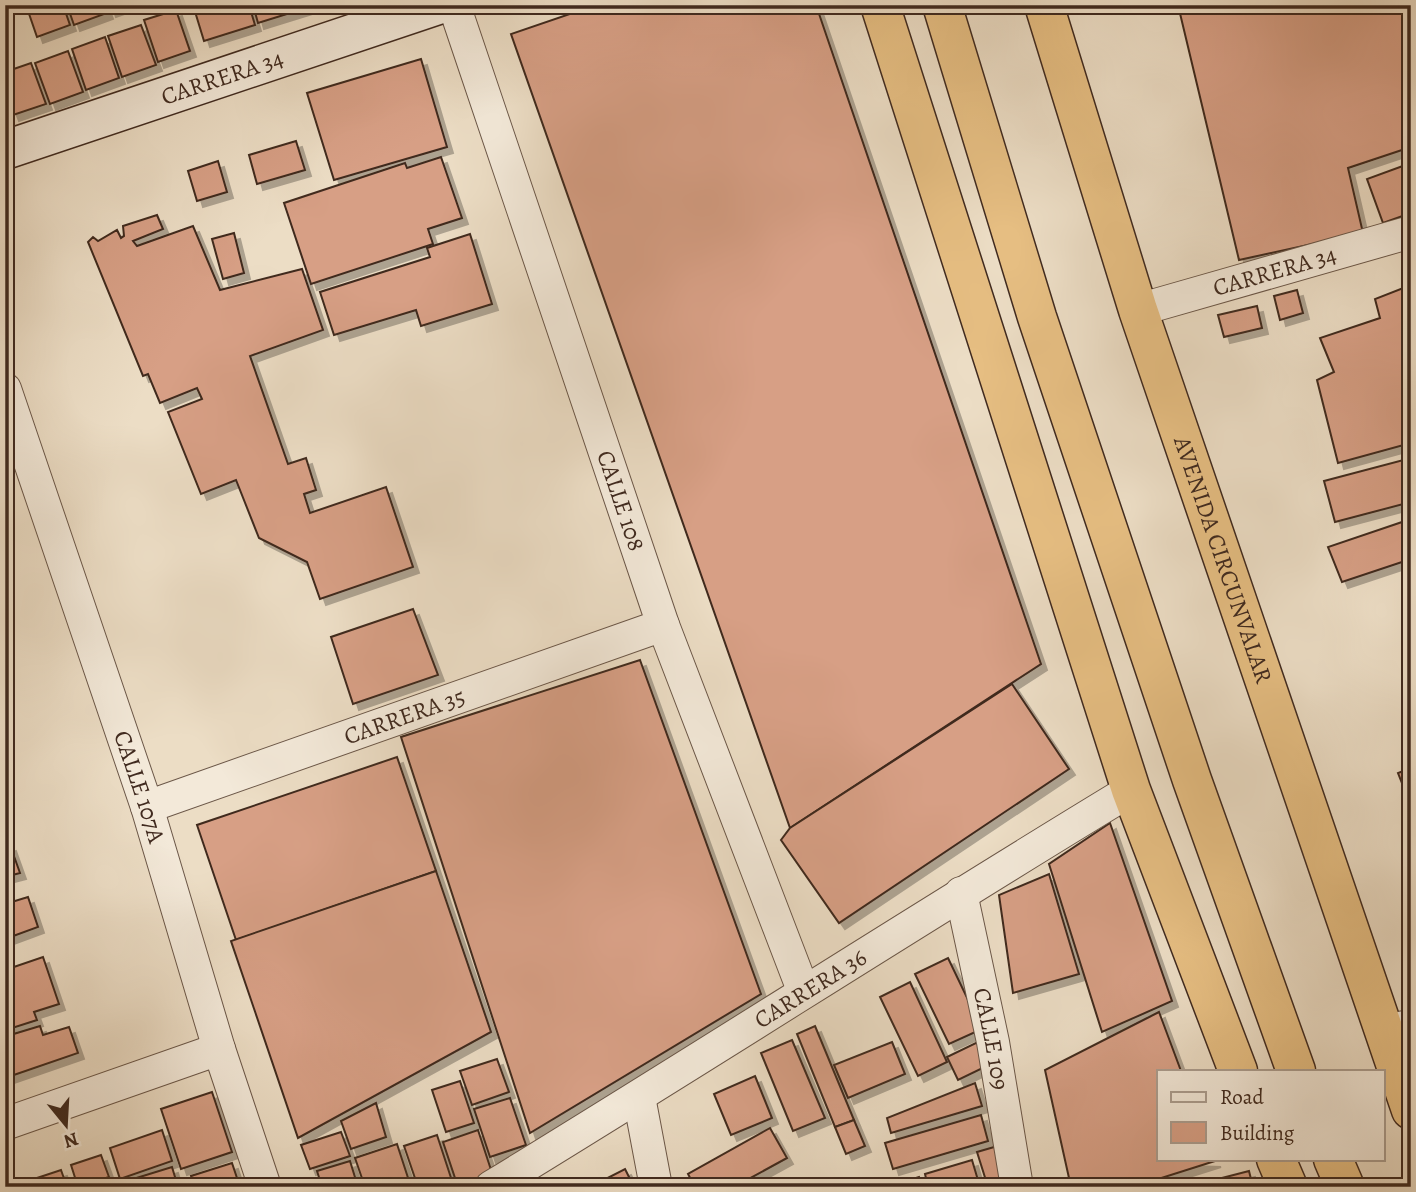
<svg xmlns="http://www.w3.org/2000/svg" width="1416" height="1192" font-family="Alegreya,serif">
<defs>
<filter id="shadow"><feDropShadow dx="6" dy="6" stdDeviation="0" flood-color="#0004"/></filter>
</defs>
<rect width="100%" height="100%" fill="#ecddc5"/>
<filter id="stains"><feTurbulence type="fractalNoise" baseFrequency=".00286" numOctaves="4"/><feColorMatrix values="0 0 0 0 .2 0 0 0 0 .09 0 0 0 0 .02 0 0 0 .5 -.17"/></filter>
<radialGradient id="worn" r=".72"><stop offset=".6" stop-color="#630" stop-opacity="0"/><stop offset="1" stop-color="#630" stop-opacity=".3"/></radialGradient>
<g fill="#d79f85" stroke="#402a1f" stroke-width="2" filter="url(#shadow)">
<polygon points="26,5 63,5 70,25 37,37"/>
<polygon points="67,5 104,5 107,13 74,25"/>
<polygon points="108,5 127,5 110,11"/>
<polygon points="193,5 249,5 255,25 204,41"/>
<polygon points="253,5 316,5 258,23"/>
<polygon points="596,5 816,5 1041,664 790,828 511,34"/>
<polygon points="1178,5 1411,5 1411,147 1348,168 1363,233 1239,260"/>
<polygon points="176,10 190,51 158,62 144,20"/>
<polygon points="141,25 156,65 122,77 108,36"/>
<polygon points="105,37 119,78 86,90 72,49"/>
<polygon points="68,51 83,92 50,104 35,63"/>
<polygon points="421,59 447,147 334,180 307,93"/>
<polygon points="31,63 46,104 13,115 5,94 5,72"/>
<polygon points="296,141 305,170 257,184 249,155"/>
<polygon points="441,157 462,218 428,229 433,244 311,284 284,203 405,163 407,168"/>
<polygon points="218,161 227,192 197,201 188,171"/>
<polygon points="1411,163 1411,213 1383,223 1367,179"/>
<polygon points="157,215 163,229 133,241 137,246 193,226 220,290 302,269 323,330 250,356 288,464 306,458 316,490 304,494 310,513 386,487 413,567 320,599 307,562 259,538 236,480 201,494 168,412 202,399 197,388 160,403 148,374 143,376 88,242 93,237 98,241 117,230 121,238 124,236 123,226"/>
<polygon points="234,233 244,273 223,279 212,239"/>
<polygon points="470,234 492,304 421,326 416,310 334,335 320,292 430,257 427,248"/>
<polygon points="1411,285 1411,443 1338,463 1317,380 1334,372 1320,338 1380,318 1375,299"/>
<polygon points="1297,290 1303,313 1280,320 1274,296"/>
<polygon points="1257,306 1262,328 1224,337 1218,315"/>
<polygon points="1411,458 1411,502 1335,522 1324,481"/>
<polygon points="1411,519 1411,559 1342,582 1328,547"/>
<polygon points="413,609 438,675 353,704 331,637"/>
<polygon points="640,660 761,994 530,1133 401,737"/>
<polygon points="1012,684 1069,769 839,923 781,840 790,828"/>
<polygon points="397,757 436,871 236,940 197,825"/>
<polygon points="1411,768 1411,806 1398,773"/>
<polygon points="1110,823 1172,1001 1102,1032 1049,864"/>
<polygon points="10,845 20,873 5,877 5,847"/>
<polygon points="436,871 491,1032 298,1138 231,941"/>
<polygon points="1049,874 1079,974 1013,993 999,895"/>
<polygon points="28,897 38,927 5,939 5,904"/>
<polygon points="43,957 59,1004 34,1012 37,1020 6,1030 5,970"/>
<polygon points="948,958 982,1029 949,1044 915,974"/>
<polygon points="910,982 947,1062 918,1076 880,997"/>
<polygon points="1159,1012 1181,1071 1159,1071 1159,1159 1215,1161 1133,1187 1071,1187 1045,1070"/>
<polygon points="40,1026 43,1035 69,1027 78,1053 5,1078 5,1048 11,1046 7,1036"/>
<polygon points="815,1026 854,1120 835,1127 797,1034"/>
<polygon points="792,1040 825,1118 793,1131 761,1053"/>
<polygon points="982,1040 993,1063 958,1080 947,1057"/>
<polygon points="892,1042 905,1074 848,1098 834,1065"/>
<polygon points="497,1059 509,1092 472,1105 460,1071"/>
<polygon points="755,1076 772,1118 731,1135 714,1094"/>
<polygon points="460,1081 474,1123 446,1132 432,1090"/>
<polygon points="975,1083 982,1106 891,1133 887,1118"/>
<polygon points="212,1092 232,1152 181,1169 161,1109"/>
<polygon points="510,1098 526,1145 490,1157 474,1109"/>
<polygon points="376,1103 386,1137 351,1149 341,1121"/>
<polygon points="981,1115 988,1141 893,1169 885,1143"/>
<polygon points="854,1120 865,1146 846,1154 835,1127"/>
<polygon points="770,1128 787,1158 734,1187 695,1187 688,1174"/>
<polygon points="162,1130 172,1161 120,1179 110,1148"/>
<polygon points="478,1130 493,1176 458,1187 443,1142"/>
<polygon points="341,1132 350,1156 310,1169 301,1145"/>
<polygon points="437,1135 454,1187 418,1187 404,1146"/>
<polygon points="397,1144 411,1187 365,1187 355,1158"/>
<polygon points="1001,1145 1013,1187 988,1187 977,1152"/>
<polygon points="101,1155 109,1177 78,1187 71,1165"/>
<polygon points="972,1160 980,1187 928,1187 925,1174"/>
<polygon points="350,1161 358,1187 322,1187 317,1171"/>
<polygon points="232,1163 240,1187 195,1187 191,1176"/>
<polygon points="172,1167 178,1187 118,1187 117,1184"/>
<polygon points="625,1169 634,1187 590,1187"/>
<polygon points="61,1170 67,1187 20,1187 19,1184"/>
<polygon points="1249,1171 1253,1187 1187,1187"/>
<polygon points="919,1177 922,1187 887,1187"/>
<polygon points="112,1181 113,1187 94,1187"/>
</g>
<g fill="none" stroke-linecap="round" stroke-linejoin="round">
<defs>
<g id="street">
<path id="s1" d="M 454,5 L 663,625 L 803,990"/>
<path id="s2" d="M 1138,310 L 1411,232"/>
<path id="s3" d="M 5,389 L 147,807 L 219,1049 L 265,1187"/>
<path id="s4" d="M 147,807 L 663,625"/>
<path id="s5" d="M 961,893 L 993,1042 L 1017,1187"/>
<polyline points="1385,1030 1411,1026"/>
<polyline points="639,1097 656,1187"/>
<polyline points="5,1124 219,1049"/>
<path id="s6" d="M 491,1187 C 706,1056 916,920 1131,790"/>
</g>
<g id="secondary">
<path id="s7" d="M 5,150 L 438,5"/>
</g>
<g id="highway">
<polyline points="880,5 1131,790 1238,1071"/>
<polyline points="942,5 1037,317 1192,780 1296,1071"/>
<path id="s8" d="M 1044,5 L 1138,310 L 1411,1110"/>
<polyline points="1276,1159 1288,1187"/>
<polyline points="1333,1159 1345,1187"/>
</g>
</defs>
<use href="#street" stroke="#6b5748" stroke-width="34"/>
<use href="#secondary" stroke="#402a1f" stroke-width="41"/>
<use href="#highway" stroke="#402a1f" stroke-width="41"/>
<use href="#street" stroke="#f3e9d9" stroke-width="32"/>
<use href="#secondary" stroke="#f3e9d9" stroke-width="38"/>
<use href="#highway" stroke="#e6be82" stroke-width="38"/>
</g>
<g text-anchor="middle" stroke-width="6" stroke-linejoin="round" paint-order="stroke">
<g font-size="24" fill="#402a1f" stroke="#f3e9d9">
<text dy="8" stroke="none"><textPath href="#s7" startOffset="229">CARRERA 34</textPath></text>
<text dy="8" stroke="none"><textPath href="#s2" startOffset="142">CARRERA 34</textPath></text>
<text dy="8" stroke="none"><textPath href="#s1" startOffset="523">CALLE 108</textPath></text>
<text dy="8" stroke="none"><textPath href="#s8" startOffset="583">AVENIDA CIRCUNVALAR</textPath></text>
<text dy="8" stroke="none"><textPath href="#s4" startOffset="273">CARRERA 35</textPath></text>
<text dy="8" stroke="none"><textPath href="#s3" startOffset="420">CALLE 107A</textPath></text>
<text dy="8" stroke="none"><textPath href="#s6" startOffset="376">CARRERA 36</textPath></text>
<text dy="8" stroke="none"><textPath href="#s5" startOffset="149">CALLE 109</textPath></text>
</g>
</g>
<rect width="1416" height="1192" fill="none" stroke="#ecddc5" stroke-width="28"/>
<rect x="7" y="7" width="1402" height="1178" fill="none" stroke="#402a1f" stroke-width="3.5"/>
<rect x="14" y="14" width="1388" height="1164" fill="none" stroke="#402a1f" stroke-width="2"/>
<rect x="1157" y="1070" width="228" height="91" fill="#f3e9d9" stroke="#ab9d8f" stroke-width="2"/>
<rect x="1171" y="1092" width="35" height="10" fill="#f3e9d9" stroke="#ab9d8f" stroke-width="2"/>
<text x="1220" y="1104" font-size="21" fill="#402a1f">Road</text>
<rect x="1171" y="1122" width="35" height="21" fill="#d79f85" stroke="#ab9d8f" stroke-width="2"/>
<text x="1220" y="1140" font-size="21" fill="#402a1f">Building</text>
<g transform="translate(66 1125) rotate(162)" stroke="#f3e9d9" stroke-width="5" paint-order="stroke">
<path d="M0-5L12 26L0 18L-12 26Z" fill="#402a1f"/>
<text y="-10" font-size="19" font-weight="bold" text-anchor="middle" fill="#402a1f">N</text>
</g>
<rect width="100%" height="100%" filter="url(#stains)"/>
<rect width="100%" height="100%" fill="url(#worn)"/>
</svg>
